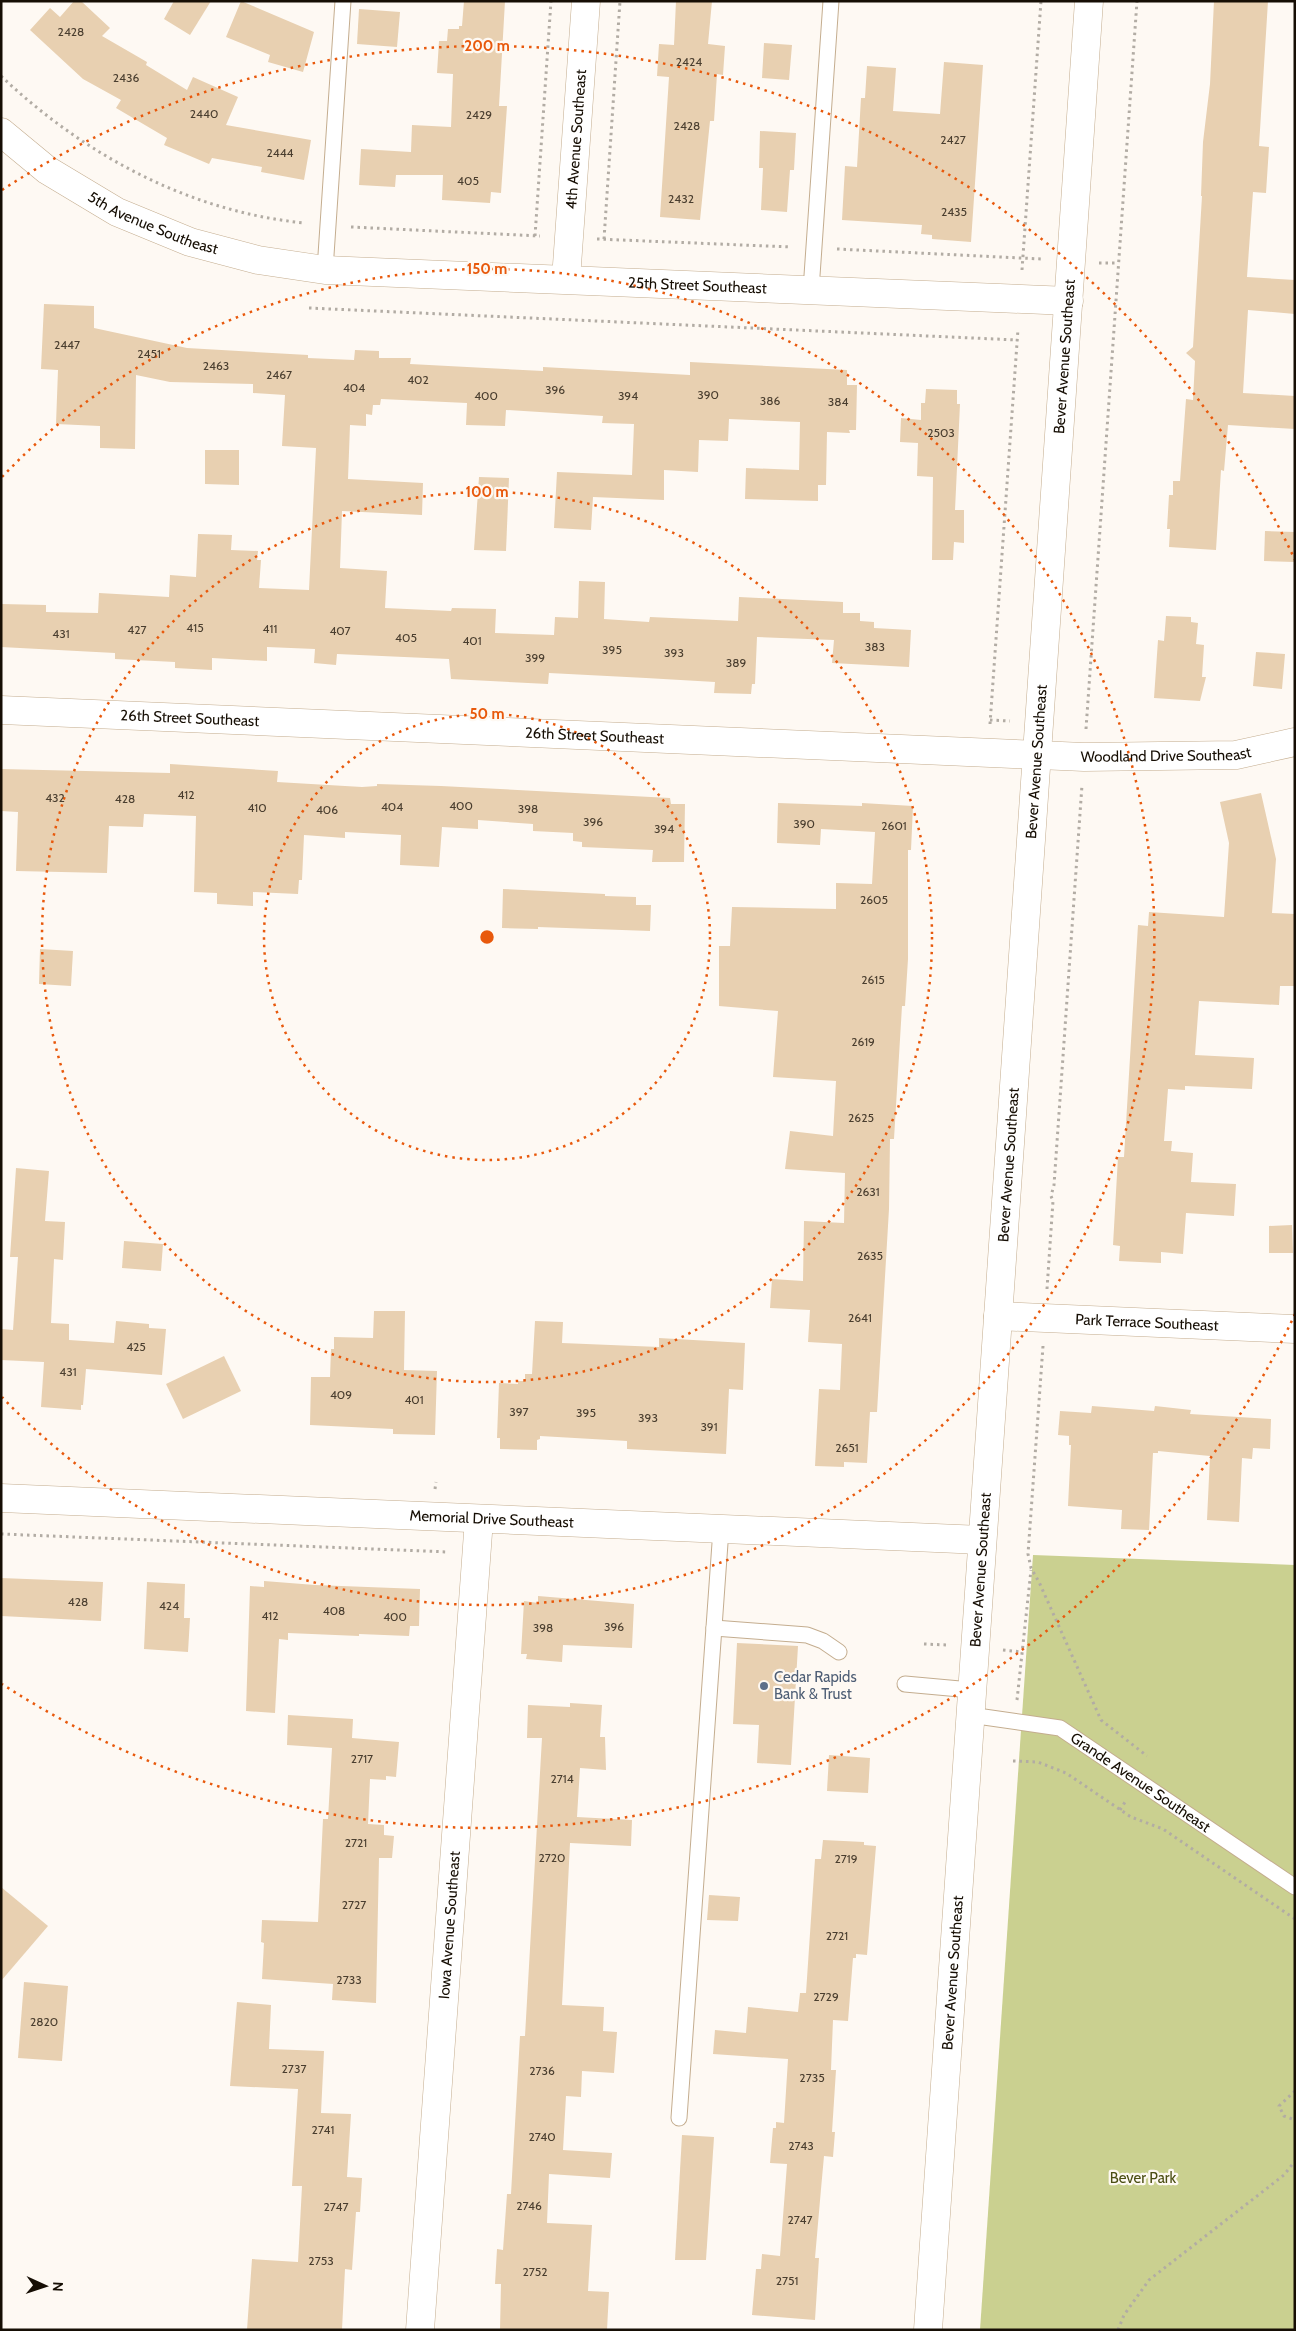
<svg xmlns="http://www.w3.org/2000/svg" width="1296" height="2331" font-family="Cabin,sans-serif">
<rect width="100%" height="100%" fill="#fef9f3"/>
<polygon fill="#cad090" points="1033,1555 1295,1565 1295,2330 980,2330"/>
<g fill="#e8d0b1">
<polygon points="74,1 81,1 110,28 102,36 147,62 146,65 187,90 193,77 238,97 226,125 311,140 304,180 261,172 262,167 212,158 209,164 164,145 167,138 116,108 121,100 83,79 30,30 50,8 60,17"/>
<polygon points="174,1 211,1 190,35 164,19"/>
<polygon points="241,1 314,32 303,72 268,62 270,55 226,37"/>
<polygon points="464,1 505,1 499,106 507,106 501,193 491,192 490,203 442,200 443,175 396,175 395,187 359,185 361,149 411,152 412,125 451,127 453,74 437,73 439,41 447,41 448,29 459,29 459,26 462,26"/>
<polygon points="676,1 712,1 708,44 725,46 723,75 717,74 714,121 710,121 700,220 660,217 669,77 657,76 659,44 674,45"/>
<polygon points="1214,1 1268,1 1259,146 1269,147 1266,193 1253,192 1247,277 1295,280 1295,314 1248,310 1243,393 1295,396 1295,429 1228,425 1224,471 1221,470 1216,550 1169,547 1170,529 1167,529 1169,495 1173,495 1173,481 1180,481 1186,399 1193,400 1195,361 1186,353 1193,347 1202,196 1201,196 1203,142 1210,84"/>
<polygon points="359,9 400,12 397,47 357,44"/>
<polygon points="764,43 792,45 789,80 762,78"/>
<polygon points="944,62 983,65 971,242 932,239 932,235 921,234 922,225 842,220 845,166 857,167 861,98 865,98 867,66 896,68 893,111 940,114"/>
<polygon points="760,131 796,133 794,170 790,170 787,212 761,210 763,168 759,168"/>
<polygon points="44,304 94,306 94,328 187,348 308,355 308,358 354,360 355,350 379,351 379,358 411,358 410,364 543,371 543,367 690,375 690,362 847,370 847,385 857,385 856,430 849,430 850,433 827,432 826,485 818,485 818,501 745,499 746,468 799,470 800,422 729,419 728,441 699,440 698,472 664,470 664,500 593,497 591,530 554,528 557,472 632,475 634,424 602,423 603,416 506,410 505,426 466,425 467,403 381,399 380,405 373,405 372,415 366,414 366,426 350,425 348,479 423,483 422,515 342,511 340,568 387,571 385,608 451,611 452,608 496,609 495,633 554,635 555,617 578,618 579,581 605,582 604,619 649,622 650,617 738,621 739,597 843,602 843,613 860,613 860,621 874,622 874,628 911,630 909,667 832,663 834,640 757,637 755,684 752,684 751,694 714,693 715,682 646,678 549,673 548,684 451,679 449,659 337,654 336,665 314,663 315,649 267,647 267,661 212,658 212,670 175,668 175,662 115,659 115,653 1,647 1,604 46,605 46,612 98,613 99,593 169,597 170,575 196,577 198,534 232,535 231,550 258,551 257,560 261,560 259,588 309,590 316,448 282,446 285,395 253,393 253,384 170,382 136,375 135,449 100,448 100,426 56,424 58,370 41,369"/>
<polygon points="926,389 957,390 957,404 960,404 955,510 964,510 964,543 954,542 953,560 932,560 933,477 917,476 918,443 900,442 901,418 921,420 921,403 925,403"/>
<polygon points="205,450 239,450 239,485 205,484"/>
<polygon points="479,477 509,478 506,551 474,550"/>
<polygon points="1265,531 1295,532 1294,562 1264,561"/>
<polygon points="1166,616 1191,617 1191,622 1198,623 1196,644 1204,645 1202,677 1206,677 1200,701 1154,698 1158,640 1164,641"/>
<polygon points="1256,652 1285,654 1282,689 1253,686"/>
<polygon points="170,764 278,771 277,782 362,787 377,786 377,784 441,786 670,798 671,804 685,804 684,862 652,862 653,850 582,847 582,842 573,841 573,833 533,831 533,824 478,820 478,829 442,827 439,867 400,865 401,835 345,832 345,838 304,835 302,880 299,880 298,894 253,892 253,906 217,904 217,893 194,892 196,816 144,814 143,827 109,826 107,873 16,871 18,812 1,811 1,769 170,773"/>
<polygon points="1261,793 1276,859 1272,913 1295,914 1295,986 1280,986 1279,1005 1199,1001 1195,1055 1254,1058 1252,1089 1185,1086 1185,1090 1168,1089 1164,1141 1172,1141 1171,1151 1193,1153 1191,1182 1236,1184 1234,1216 1186,1213 1183,1254 1161,1252 1161,1263 1119,1261 1120,1246 1113,1245 1118,1157 1124,1157 1138,925 1148,926 1149,912 1224,917 1229,843 1220,802"/>
<polygon points="778,803 862,806 862,803 913,806 911,850 908,850 908,959 905,1006 902,1006 894,1139 890,1139 889,1209 877,1412 870,1412 867,1463 844,1462 844,1467 815,1466 819,1389 840,1390 842,1344 808,1342 810,1310 770,1308 772,1279 803,1281 804,1221 844,1223 845,1173 785,1169 790,1131 833,1136 836,1081 773,1077 778,1011 719,1006 719,946 730,946 732,907 836,909 836,883 872,884 875,832 821,829 820,845 777,843"/>
<polygon points="503,889 605,894 605,896 636,897 636,905 651,905 650,931 538,927 538,929 502,928"/>
<polygon points="40,949 73,951 71,986 39,984"/>
<polygon points="16,1168 49,1171 45,1221 65,1222 63,1260 54,1259 51,1323 69,1324 69,1340 114,1343 116,1321 149,1324 149,1328 166,1329 162,1375 86,1369 83,1405 81,1405 81,1410 41,1407 44,1362 1,1360 1,1329 13,1330 18,1257 10,1257"/>
<polygon points="1292,1225 1293,1253 1269,1253 1269,1226"/>
<polygon points="124,1241 163,1244 161,1271 122,1268"/>
<polygon points="374,1311 405,1311 404,1370 437,1371 435,1435 393,1434 393,1429 310,1425 311,1377 330,1377 331,1349 334,1349 334,1337 373,1338"/>
<polygon points="535,1321 563,1322 562,1343 659,1347 659,1338 745,1343 743,1390 729,1389 726,1454 627,1449 627,1441 540,1436 540,1439 537,1440 537,1450 500,1449 500,1438 497,1438 499,1383 518,1384 518,1381 525,1381 525,1374 532,1374"/>
<polygon points="224,1356 241,1391 183,1419 166,1384"/>
<polygon points="1092,1406 1154,1411 1155,1406 1191,1410 1190,1414 1271,1419 1270,1449 1253,1448 1252,1459 1242,1458 1239,1522 1207,1520 1210,1456 1158,1451 1158,1453 1153,1453 1149,1530 1121,1529 1122,1510 1068,1506 1071,1445 1069,1445 1069,1436 1058,1435 1060,1411 1091,1413"/>
<polygon points="1,1578 103,1582 101,1621 1,1616"/>
<polygon points="264,1581 315,1585 420,1589 419,1626 410,1626 409,1636 359,1634 359,1636 288,1633 288,1640 279,1639 275,1713 246,1711 250,1586 264,1587"/>
<polygon points="147,1582 185,1584 184,1618 190,1618 188,1652 144,1649"/>
<polygon points="538,1596 634,1604 632,1648 563,1645 562,1662 526,1659 527,1654 521,1654 524,1601 538,1603"/>
<polygon points="737,1643 798,1646 791,1765 757,1763 759,1725 733,1724"/>
<polygon points="570,1703 602,1705 600,1737 605,1737 606,1770 580,1768 577,1817 632,1820 631,1846 570,1843 562,2005 604,2007 603,2031 617,2032 614,2073 582,2071 581,2097 566,2096 563,2150 612,2153 610,2178 549,2174 547,2223 592,2225 588,2291 609,2292 607,2330 500,2330 501,2284 495,2284 497,2249 503,2250 507,2194 511,2194 520,2036 525,2036 542,1738 527,1738 528,1705 570,1707"/>
<polygon points="288,1715 353,1719 352,1738 399,1742 396,1777 386,1776 386,1780 370,1779 368,1824 384,1825 384,1835 394,1836 392,1858 379,1858 376,2003 332,2000 333,1984 262,1979 264,1943 261,1942 262,1920 318,1922 323,1819 328,1819 332,1748 287,1745"/>
<polygon points="829,1755 870,1758 868,1793 827,1791"/>
<polygon points="823,1840 864,1842 864,1845 876,1846 867,1955 856,1954 856,1958 853,1958 848,2021 833,2020 831,2070 836,2070 832,2132 835,2132 833,2157 824,2156 821,2189 815,2258 819,2258 815,2320 752,2315 756,2269 761,2269 762,2254 780,2256 787,2164 770,2163 773,2128 776,2128 776,2122 784,2123 788,2059 713,2054 715,2030 746,2033 748,2007 798,2012 800,1993 806,1993 815,1859 821,1859"/>
<polygon points="1,1887 48,1926 1,1981"/>
<polygon points="709,1895 740,1897 738,1921 707,1920"/>
<polygon points="24,1982 68,1986 62,2061 18,2058"/>
<polygon points="237,2002 271,2005 269,2049 324,2051 321,2113 351,2114 347,2177 362,2178 360,2212 356,2212 352,2270 345,2269 342,2330 247,2330 252,2259 298,2262 302,2186 292,2186 298,2089 230,2086"/>
<polygon points="682,2135 714,2137 706,2260 675,2260"/>
</g>
<g fill="none" stroke-linecap="round" stroke-linejoin="round">
<defs>
<g id="service">
<polyline points="325,270 343,1"/>
<polyline points="811,290 831,1"/>
<polyline points="714,1628 807,1635 823,1641 839,1652"/>
<polyline points="905,1684 971,1690"/>
<path id="s1" d="M 970,1715 L 1060,1728 L 1295,1887"/>
<polyline points="679,2118 721,1529"/>
</g>
<g id="minor">
<path id="s2" d="M 1,132 L 47,170 L 117,212 L 190,242 L 258,260 L 325,270 L 1069,301"/>
<path id="s3" d="M 566,279 L 586,1"/>
<path id="s4" d="M 1,710 L 1084,757 L 1236,755 L 1295,742"/>
<path id="s5" d="M 998,1316 L 1295,1329"/>
<path id="s6" d="M 420,2330 L 479,1519"/>
</g>
<g id="tertiary">
<path id="s7" d="M 1,1498 L 982,1540"/>
<path id="s8" d="M 928,2330 L 1089,1"/>
</g>
</defs>
<use href="#service" stroke="#c4ad8f" stroke-width="17"/>
<use href="#minor" stroke="#c4ad8f" stroke-width="29"/>
<use href="#tertiary" stroke="#c4ad8f" stroke-width="29"/>
<g stroke="#b2aca4" stroke-width="3" stroke-dasharray="2.5 4" stroke-linecap="butt">
<path d="M 1,76 C 84,155 190,212 305,223"/>
<polyline points="351,227 540,236"/>
<polyline points="535,236 551,1"/>
<polyline points="597,239 791,247"/>
<polyline points="604,239 620,1"/>
<polyline points="837,249 1041,259"/>
<polyline points="1099,263 1118,263"/>
<polyline points="1022,270 1041,1"/>
<polyline points="309,308 1017,340"/>
<polyline points="990,720 1010,721"/>
<polyline points="990,724 1018,329"/>
<polyline points="1086,729 1137,1"/>
<polyline points="1047,1289 1053,1201 1051,1196 1054,1185 1082,785"/>
<polyline points="1043,1346 1028,1554 1031,1568 1039,1582 1101,1720 1147,1756"/>
<polyline points="435,1489 436,1482"/>
<polyline points="1,1534 448,1552"/>
<polyline points="924,1644 947,1645"/>
<polyline points="1003,1650 1022,1652"/>
<polyline points="1017,1700 1031,1570"/>
<polyline points="1013,1761 1038,1762 1066,1773 1131,1817 1163,1829 1295,1919"/>
<polyline points="1120,1810 1127,1799"/>
<polyline points="1295,2091 1279,2106 1284,2116 1295,2120"/>
<polyline points="1118,2330 1124,2315 1149,2280 1284,2175 1295,2161"/>
</g>
<use href="#service" stroke="#fff" stroke-width="15"/>
<use href="#minor" stroke="#fff" stroke-width="28"/>
<use href="#tertiary" stroke="#fff" stroke-width="28"/>
</g>
<g fill="none" stroke="#e8590c" stroke-width="2.5" stroke-dasharray="2.5 5">
<circle cx="487" cy="937" r="223"/>
<circle cx="487" cy="937" r="445"/>
<path d="M2 477A668 668 0 1 1 2 1397"/>
<path d="M1295 1314A891 891 0 0 1 2 1684M2 190A891 891 0 0 1 1295 560"/>
</g>
<circle fill="#5c6f8a" stroke="#fef9f3" stroke-width="2" cx="764" cy="1686" r="5"/>
<g text-anchor="middle" stroke-width="4.5" stroke-linejoin="round" paint-order="stroke">
<g font-size="12" fill="#4a3e2f">
<text x="71" y="36">2428</text>
<text x="689" y="66">2424</text>
<text x="126" y="82">2436</text>
<text x="204" y="118">2440</text>
<text x="479" y="119">2429</text>
<text x="687" y="130">2428</text>
<text x="953" y="144">2427</text>
<text x="280" y="157">2444</text>
<text x="468" y="185">405</text>
<text x="681" y="203">2432</text>
<text x="954" y="216">2435</text>
<text x="67" y="349">2447</text>
<text x="149" y="358">2451</text>
<text x="216" y="370">2463</text>
<text x="279" y="379">2467</text>
<text x="418" y="384">402</text>
<text x="354" y="392">404</text>
<text x="555" y="394">396</text>
<text x="708" y="399">390</text>
<text x="486" y="400">400</text>
<text x="628" y="400">394</text>
<text x="770" y="405">386</text>
<text x="838" y="406">384</text>
<text x="941" y="437">2503</text>
<text x="195" y="632">415</text>
<text x="270" y="633">411</text>
<text x="137" y="634">427</text>
<text x="340" y="635">407</text>
<text x="61" y="638">431</text>
<text x="406" y="642">405</text>
<text x="472" y="645">401</text>
<text x="875" y="651">383</text>
<text x="612" y="654">395</text>
<text x="674" y="657">393</text>
<text x="535" y="662">399</text>
<text x="736" y="667">389</text>
<text x="186" y="799">412</text>
<text x="55" y="802">432</text>
<text x="125" y="803">428</text>
<text x="461" y="810">400</text>
<text x="392" y="811">404</text>
<text x="257" y="812">410</text>
<text x="528" y="813">398</text>
<text x="327" y="814">406</text>
<text x="593" y="826">396</text>
<text x="804" y="828">390</text>
<text x="894" y="830">2601</text>
<text x="664" y="833">394</text>
<text x="874" y="904">2605</text>
<text x="873" y="984">2615</text>
<text x="863" y="1046">2619</text>
<text x="861" y="1122">2625</text>
<text x="868" y="1196">2631</text>
<text x="870" y="1260">2635</text>
<text x="860" y="1322">2641</text>
<text x="136" y="1351">425</text>
<text x="68" y="1376">431</text>
<text x="341" y="1399">409</text>
<text x="414" y="1404">401</text>
<text x="519" y="1416">397</text>
<text x="586" y="1417">395</text>
<text x="648" y="1422">393</text>
<text x="709" y="1431">391</text>
<text x="847" y="1452">2651</text>
<text x="78" y="1606">428</text>
<text x="169" y="1610">424</text>
<text x="334" y="1615">408</text>
<text x="270" y="1620">412</text>
<text x="395" y="1621">400</text>
<text x="614" y="1631">396</text>
<text x="543" y="1632">398</text>
<text x="362" y="1763">2717</text>
<text x="562" y="1783">2714</text>
<text x="356" y="1847">2721</text>
<text x="552" y="1862">2720</text>
<text x="846" y="1863">2719</text>
<text x="354" y="1909">2727</text>
<text x="837" y="1940">2721</text>
<text x="349" y="1984">2733</text>
<text x="826" y="2001">2729</text>
<text x="44" y="2026">2820</text>
<text x="294" y="2073">2737</text>
<text x="542" y="2075">2736</text>
<text x="812" y="2082">2735</text>
<text x="323" y="2134">2741</text>
<text x="542" y="2141">2740</text>
<text x="801" y="2150">2743</text>
<text x="529" y="2210">2746</text>
<text x="336" y="2211">2747</text>
<text x="800" y="2224">2747</text>
<text x="321" y="2265">2753</text>
<text x="535" y="2276">2752</text>
<text x="787" y="2285">2751</text>
</g>
<g font-size="15" fill="#160e04" stroke="#fef9f3">
<text dy="5" stroke="none"><textPath href="#s3" startOffset="140">4th Avenue Southeast</textPath></text>
<text dy="5" stroke="none"><textPath href="#s2" startOffset="179">5th Avenue Southeast</textPath></text>
<text dy="5" stroke="none"><textPath href="#s2" startOffset="731">25th Street Southeast</textPath></text>
<text dy="5" stroke="none"><textPath href="#s8" startOffset="1978">Bever Avenue Southeast</textPath></text>
<text dy="5" stroke="none"><textPath href="#s4" startOffset="189">26th Street Southeast</textPath></text>
<text dy="5" stroke="none"><textPath href="#s4" startOffset="594">26th Street Southeast</textPath></text>
<text dy="5" stroke="none"><textPath href="#s4" startOffset="1166">Woodland Drive Southeast</textPath></text>
<text dy="5" stroke="none"><textPath href="#s8" startOffset="1572">Bever Avenue Southeast</textPath></text>
<text dy="5" stroke="none"><textPath href="#s8" startOffset="1168">Bever Avenue Southeast</textPath></text>
<text dy="5" stroke="none"><textPath href="#s5" startOffset="149">Park Terrace Southeast</textPath></text>
<text dy="5" stroke="none"><textPath href="#s7" startOffset="491">Memorial Drive Southeast</textPath></text>
<text dy="5" stroke="none"><textPath href="#s8" startOffset="762">Bever Avenue Southeast</textPath></text>
<text dy="5" stroke="none"><textPath href="#s1" startOffset="188">Grande Avenue Southeast</textPath></text>
<text dy="5" stroke="none"><textPath href="#s6" startOffset="406">Iowa Avenue Southeast</textPath></text>
<text dy="5" stroke="none"><textPath href="#s8" startOffset="358">Bever Avenue Southeast</textPath></text>
</g>
<g font-size="15" fill="#4e5e75" stroke="#fef9f3" text-anchor="start">
<text x="774" y="1682">Cedar Rapids<tspan x="774" dy="17">Bank &amp; Trust</tspan></text>
</g>
<g font-size="15" fill="#4b4e13" stroke="#fef9f3">
<text x="1143" y="2183">Bever Park</text>
</g>
</g>
<circle cx="487" cy="937" r="8" fill="#e8590c" stroke="#fef9f3" stroke-width="2.5"/>
<g font-size="15" text-anchor="middle" font-weight="bold" fill="#e8590c" stroke="#fef9f3" stroke-width="4.5" stroke-linejoin="round" paint-order="stroke">
<text x="487" y="51">200 m</text>
<text x="487" y="274">150 m</text>
<text x="487" y="497">100 m</text>
<text x="487" y="719">50 m</text>
</g>
<rect width="1296" height="2331" fill="none" stroke="#160e04" stroke-width="5"/>
<g transform="translate(45 2286) rotate(93)" stroke="#fef9f3" stroke-width="4" paint-order="stroke">
<path d="M0-4L9 19L0 12L-9 19Z" fill="#160e04"/>
<text y="-8" font-size="14" font-weight="bold" text-anchor="middle" fill="#160e04">N</text>
</g>
</svg>
